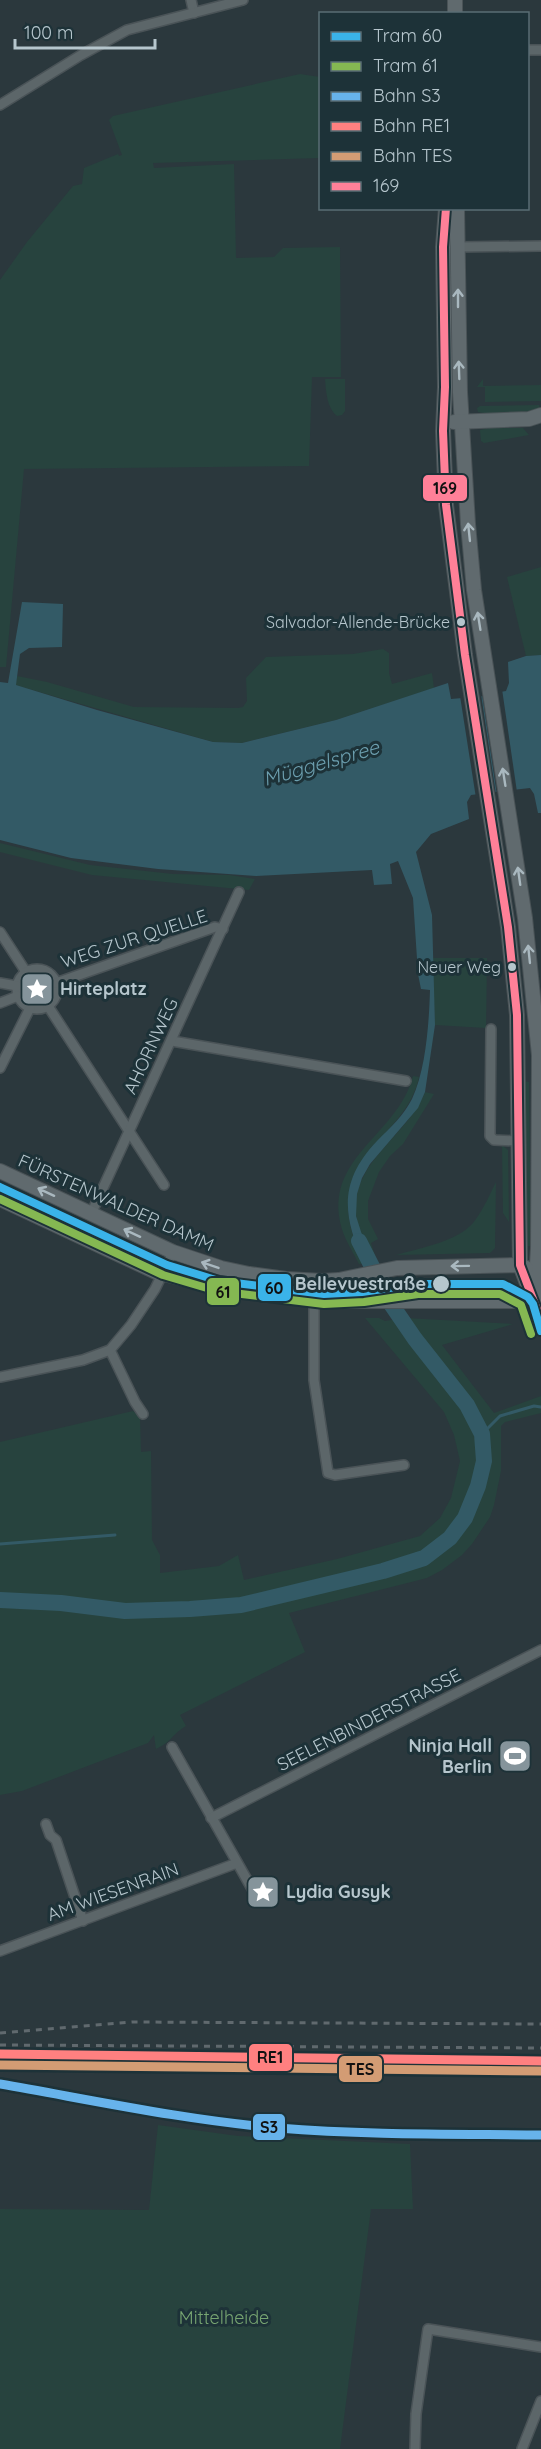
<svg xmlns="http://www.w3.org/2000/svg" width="541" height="2449" font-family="Quicksand,sans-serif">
<rect width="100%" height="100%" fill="#2b383d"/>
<g fill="#27433e">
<polygon points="300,74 320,77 320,158 153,163 154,168 234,164 236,258 274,257 283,248 340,247 341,377 312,377 309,466 24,469 6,667 0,667 0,280 27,242 73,186 82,184 84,168 118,154 119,156 122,155 109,120 113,116"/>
<path d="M 325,379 L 345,379 L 345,411 L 342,415 L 337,416 C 327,408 326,392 325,379 Z"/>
<polygon points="483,379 483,386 541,385 541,401 485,402 485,387 477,387"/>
<polygon points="539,405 540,409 521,413 484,413 478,412 477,408 480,406"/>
<polygon points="489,428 523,428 529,435 484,443 481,441 480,430"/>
<polygon points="541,567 541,655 526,656 507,577"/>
<polygon points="383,649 389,653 389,673 392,684 432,673 434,688 336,720 242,743 213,742 15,685 17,676 47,682 134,707 238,708 243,707 247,701 246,678 266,657 353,654"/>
<polygon points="0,843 90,865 173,874 229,875 255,879 249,890 92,875 0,852"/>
<polygon points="432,958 487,958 486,1028 435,1025"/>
<circle cx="37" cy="990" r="16"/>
<path d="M 413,1076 L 419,1077 C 414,1101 399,1118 383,1136 C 342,1179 339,1209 364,1263 L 359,1264 C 354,1254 348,1245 344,1235 C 317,1159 397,1138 413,1076 Z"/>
<polygon points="524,1081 529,1082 531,1246 524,1246"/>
<path d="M 425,1092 L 434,1094 L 403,1144 L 390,1156 L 379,1172 L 368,1201 L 368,1219 L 378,1239 L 371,1243 L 376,1259 L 370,1260 C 366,1246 358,1230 356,1216 C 350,1162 407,1137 425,1092 Z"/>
<polygon points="502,1145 508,1150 509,1222 503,1213"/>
<path d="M 496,1182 L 495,1248 L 490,1253 L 396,1255 C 420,1248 462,1241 476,1219 C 484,1208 490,1194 496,1182 Z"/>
<path d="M 365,1318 L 379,1318 L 385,1321 L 406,1318 L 513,1324 L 442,1345 L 494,1413 L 541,1396 L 541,1413 L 505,1422 L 501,1426 L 501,1471 L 494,1505 L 490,1517 L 472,1544 L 462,1555 L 442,1570 L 427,1578 L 289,1613 L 305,1652 L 180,1715 L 186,1726 C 172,1734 173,1741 156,1749 L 154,1735 L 148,1743 L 22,1791 L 0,1795 L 0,1442 L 133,1411 L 140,1417 L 141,1452 L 151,1451 L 152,1540 L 160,1555 L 160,1573 L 219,1566 L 238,1555 L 244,1580 L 337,1559 L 420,1536 L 440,1518 L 451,1498 L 460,1461 L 454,1435 L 444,1412 Z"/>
<polygon points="158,2125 238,2136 410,2144 413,2209 371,2209 340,2449 0,2449 0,2209 149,2210"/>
</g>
<path fill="#335a66" d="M 22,602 L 63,604 L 62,647 L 29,648 L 20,654 L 16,685 L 97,710 L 213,742 L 242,743 L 336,720 L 448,683 L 451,699 L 485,696 L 501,700 L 500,692 L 506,691 L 509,683 L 508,662 L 526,656 L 541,655 L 541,813 L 538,813 L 534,794 L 530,788 L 471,795 L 467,802 L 469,819 L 431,834 L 416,852 L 432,915 L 435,1025 L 425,1092 L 418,1108 L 370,1164 L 362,1178 L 357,1194 L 356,1216 L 370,1260 L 364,1263 C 342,1215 339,1181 377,1141 C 390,1128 404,1115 412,1099 C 426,1069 429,1023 430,990 L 421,989 L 418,974 L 413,898 L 398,861 L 390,864 L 392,884 L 374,885 L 372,870 L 256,876 L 158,869 L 71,858 L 0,840 L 0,682 L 8,683 Z"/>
<g fill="#2b383d">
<polygon points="502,689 517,792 497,795 482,694 485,693 489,699 498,697 497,691"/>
<polygon points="481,694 496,795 476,798 460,696"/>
</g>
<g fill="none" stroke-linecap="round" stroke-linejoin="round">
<g stroke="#335a66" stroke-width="3">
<polyline points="482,1434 500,1416 534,1406 541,1407"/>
<polyline points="0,1544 115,1535"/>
</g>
<polyline stroke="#335a66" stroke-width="16" points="0,1600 61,1603 125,1611 190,1609 241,1605 383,1571 424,1558 450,1538 465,1518 478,1486 484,1461 482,1434 467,1405 415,1339 391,1304 359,1241"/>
<defs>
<g id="street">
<polyline points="191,0 194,13"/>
<polyline points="528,50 541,50"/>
<polyline points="0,105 81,55 127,30 243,0"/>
<polyline points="458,247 541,246"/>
<polyline points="0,932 26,972"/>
<circle cx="37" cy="989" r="20"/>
<polyline points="0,983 17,986"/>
<polyline points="56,983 215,927 223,929"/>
<polyline points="0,1003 18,996"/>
<polyline points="48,1006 164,1185"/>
<polyline points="491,1029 490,1136 494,1140 517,1141"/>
<polyline points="172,1041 406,1081"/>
<polyline points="0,1068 30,1008"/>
<polyline points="91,1214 239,892"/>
<polyline points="314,1299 314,1380 328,1473 335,1475 404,1465"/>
<polyline points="110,1350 135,1402 143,1414"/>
<polyline points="0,1377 83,1360 110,1350 131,1325 155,1289 173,1252"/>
<polyline points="172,1747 255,1894"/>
<polyline points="211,1818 541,1650"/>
<polyline points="46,1824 50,1835 56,1840 83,1921"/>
<polyline points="0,1951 237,1863"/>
<polyline points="415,2449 416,2414 428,2329 541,2347"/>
<polyline points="522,2449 541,2401"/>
</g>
<g id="secondary">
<polyline points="455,0 455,14"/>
<polyline points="446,208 443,247 445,387 443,431 446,505 465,655 508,927 517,1015 520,1265 541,1320"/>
<polyline points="457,208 460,392 468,524 474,590 525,918 539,1055 538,1248 535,1296"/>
<polyline points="454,422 529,419 541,415"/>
<polyline points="0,1171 173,1252 221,1268 249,1274 286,1279 322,1281 339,1280 397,1268 520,1265 526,1268"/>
<polyline points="0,1199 156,1272 218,1287 335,1301 534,1301"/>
</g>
</defs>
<use href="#street" stroke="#4a5357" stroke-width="12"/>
<use href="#secondary" stroke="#4a5357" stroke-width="16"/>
<use href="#street" stroke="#5c6669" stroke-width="9"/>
<use href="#secondary" stroke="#606a6e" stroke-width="14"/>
<g stroke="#60696e" stroke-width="3" stroke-dasharray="6 6" stroke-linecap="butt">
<polyline points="0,2033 132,2022 541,2024"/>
<polyline points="0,2045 541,2048"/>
</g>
<defs>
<polyline id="bus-1" points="446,208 443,247 445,387 443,431 446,505 465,655 508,927 517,1015 520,1265 541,1320"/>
</defs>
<use href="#bus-1" stroke="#1d3238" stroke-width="12"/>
<use href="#bus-1" stroke="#ff8098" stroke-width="8"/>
<defs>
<path id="rail-1" d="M 0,2084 C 92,2100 184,2120 278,2128 C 365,2135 453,2134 541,2135"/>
<polyline id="rail-2" points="0,2054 541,2061"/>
<polyline id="rail-3" points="0,2065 541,2071"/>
</defs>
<use href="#rail-1" stroke="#1d3238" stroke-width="14"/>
<use href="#rail-2" stroke="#1d3238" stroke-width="14"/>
<use href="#rail-3" stroke="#1d3238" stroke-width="14"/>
<use href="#rail-1" stroke="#67b3eb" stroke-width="9"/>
<use href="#rail-2" stroke="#ff8080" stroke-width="9"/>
<use href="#rail-3" stroke="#d39c74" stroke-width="9"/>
<defs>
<polyline id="tram-1" points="0,1187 167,1265 219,1281 324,1294 362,1292 417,1284 503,1284 528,1297 533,1304 541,1331"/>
<polyline id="tram-2" points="0,1199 163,1275 217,1291 324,1304 364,1302 418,1294 500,1294 521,1305 531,1334"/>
</defs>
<use href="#tram-1" stroke="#1d3238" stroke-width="12"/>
<use href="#tram-2" stroke="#1d3238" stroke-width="12"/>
<use href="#tram-1" stroke="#3ab3e9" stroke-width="8"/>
<use href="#tram-2" stroke="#85b852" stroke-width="8"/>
</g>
<defs><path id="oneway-shaft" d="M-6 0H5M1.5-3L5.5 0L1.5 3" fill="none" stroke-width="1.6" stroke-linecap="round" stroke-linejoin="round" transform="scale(1.5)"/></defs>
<g stroke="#a9b8bf">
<use href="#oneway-shaft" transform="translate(458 298) rotate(-90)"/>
<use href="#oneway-shaft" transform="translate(459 370) rotate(-92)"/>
<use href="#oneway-shaft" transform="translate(469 532) rotate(-96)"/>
<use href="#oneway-shaft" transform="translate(479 621) rotate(-99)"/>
<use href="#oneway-shaft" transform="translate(504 777) rotate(-99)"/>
<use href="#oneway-shaft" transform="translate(519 876) rotate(-98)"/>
<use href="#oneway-shaft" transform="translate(529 954) rotate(-96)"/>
<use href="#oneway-shaft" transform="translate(46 1192) rotate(-155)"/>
<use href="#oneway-shaft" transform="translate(132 1233) rotate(-155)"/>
<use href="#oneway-shaft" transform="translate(210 1265) rotate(-161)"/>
<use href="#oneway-shaft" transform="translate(460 1266) rotate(179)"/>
</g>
<defs>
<symbol id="sight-square" viewBox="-11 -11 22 22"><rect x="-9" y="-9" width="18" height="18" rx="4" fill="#85949b" stroke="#1d3238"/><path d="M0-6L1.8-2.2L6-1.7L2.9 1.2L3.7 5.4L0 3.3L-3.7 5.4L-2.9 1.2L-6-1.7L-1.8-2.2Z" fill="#fff"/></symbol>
<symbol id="stadium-square" viewBox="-11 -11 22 22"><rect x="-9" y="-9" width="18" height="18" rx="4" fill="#85949b" stroke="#1d3238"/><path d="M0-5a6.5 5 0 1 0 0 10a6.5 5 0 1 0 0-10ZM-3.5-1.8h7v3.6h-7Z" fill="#fff"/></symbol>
</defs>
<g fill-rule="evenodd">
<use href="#sight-square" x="18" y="970" width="38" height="38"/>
<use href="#stadium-square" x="496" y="1737" width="38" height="38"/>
<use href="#sight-square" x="244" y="1873" width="38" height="38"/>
</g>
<g fill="#b6c6cd" stroke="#1d3238" stroke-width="2">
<circle cx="461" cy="622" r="5"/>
<circle cx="512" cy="967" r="5"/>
<circle cx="441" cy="1284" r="9"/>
</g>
<g text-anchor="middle" stroke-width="6" stroke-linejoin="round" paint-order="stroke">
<g font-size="16" fill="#b6c6cd" stroke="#1d3238" text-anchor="end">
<text x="450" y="628">Salvador-Allende-Brücke</text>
<text x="501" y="973">Neuer Weg</text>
</g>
<g font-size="18" fill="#b6c6cd" stroke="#1d3238">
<text transform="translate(134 939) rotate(-18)" y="6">WEG ZUR QUELLE</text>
<text transform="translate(151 1046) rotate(-65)" y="6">AHORNWEG</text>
<text transform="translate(116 1203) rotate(24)" y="6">FÜRSTENWALDER DAMM</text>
<text transform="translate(369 1720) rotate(-27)" y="6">SEELENBINDERSTRASSE</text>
<text transform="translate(113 1892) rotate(-20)" y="6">AM WIESENRAIN</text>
</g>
<g font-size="18" font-weight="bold" fill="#b6c6cd" stroke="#1d3238" text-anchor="start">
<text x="60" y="995">Hirteplatz</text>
<text x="492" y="1752" text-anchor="end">Ninja Hall<tspan x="492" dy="21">Berlin</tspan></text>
<text x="286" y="1898">Lydia Gusyk</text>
</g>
<g font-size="18" font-weight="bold" fill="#b6c6cd" stroke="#1d3238" text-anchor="end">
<text x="426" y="1290">Bellevuestraße</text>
</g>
<g font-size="18" fill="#77a571" stroke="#1d3238">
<text x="224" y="2324">Mittelheide</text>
</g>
<g font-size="20" font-style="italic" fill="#6c9faf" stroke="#1d3238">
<text transform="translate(321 763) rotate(-16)" y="7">Müggelspree</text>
</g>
</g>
<g stroke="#1d3238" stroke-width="2">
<rect x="422" y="474" width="46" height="28" rx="6" fill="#ff8098"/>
<rect x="257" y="1273" width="35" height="29" rx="6" fill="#3ab3e9"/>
<rect x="206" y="1277" width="34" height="29" rx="6" fill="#85b852"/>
<rect x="248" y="2043" width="45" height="29" rx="6" fill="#ff8080"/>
<rect x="338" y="2055" width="45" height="28" rx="6" fill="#d39c74"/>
<rect x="252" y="2113" width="34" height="28" rx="6" fill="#67b3eb"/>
</g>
<g font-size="16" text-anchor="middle" font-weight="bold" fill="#111">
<text x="445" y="494">169</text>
<text x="274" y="1294">60</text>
<text x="223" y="1298">61</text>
<text x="270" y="2063">RE1</text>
<text x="360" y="2075">TES</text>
<text x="269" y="2133">S3</text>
</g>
<rect x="319" y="12" width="210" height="198" fill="#1d3238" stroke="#5a6d74" stroke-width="1.5"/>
<rect x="331" y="32" width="30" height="9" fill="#3ab3e9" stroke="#5a6d74" stroke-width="1.5"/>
<text x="373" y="42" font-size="18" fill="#b6c6cd">Tram 60</text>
<rect x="331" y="62" width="30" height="9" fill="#85b852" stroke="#5a6d74" stroke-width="1.5"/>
<text x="373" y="72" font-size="18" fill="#b6c6cd">Tram 61</text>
<rect x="331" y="92" width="30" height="9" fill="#67b3eb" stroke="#5a6d74" stroke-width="1.5"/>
<text x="373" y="102" font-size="18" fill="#b6c6cd">Bahn S3</text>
<rect x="331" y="122" width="30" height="9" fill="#ff8080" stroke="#5a6d74" stroke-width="1.5"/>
<text x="373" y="132" font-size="18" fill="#b6c6cd">Bahn RE1</text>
<rect x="331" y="152" width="30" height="9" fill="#d39c74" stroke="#5a6d74" stroke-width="1.5"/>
<text x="373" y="162" font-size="18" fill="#b6c6cd">Bahn TES</text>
<rect x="331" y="182" width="30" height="9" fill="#ff8098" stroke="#5a6d74" stroke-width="1.5"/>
<text x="373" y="192" font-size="18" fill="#b6c6cd">169</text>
<path d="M15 39v9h140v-9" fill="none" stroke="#b6c6cd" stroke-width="3"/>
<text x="24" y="39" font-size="18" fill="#b6c6cd" stroke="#1d3238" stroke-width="4.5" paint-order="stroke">100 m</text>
</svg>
